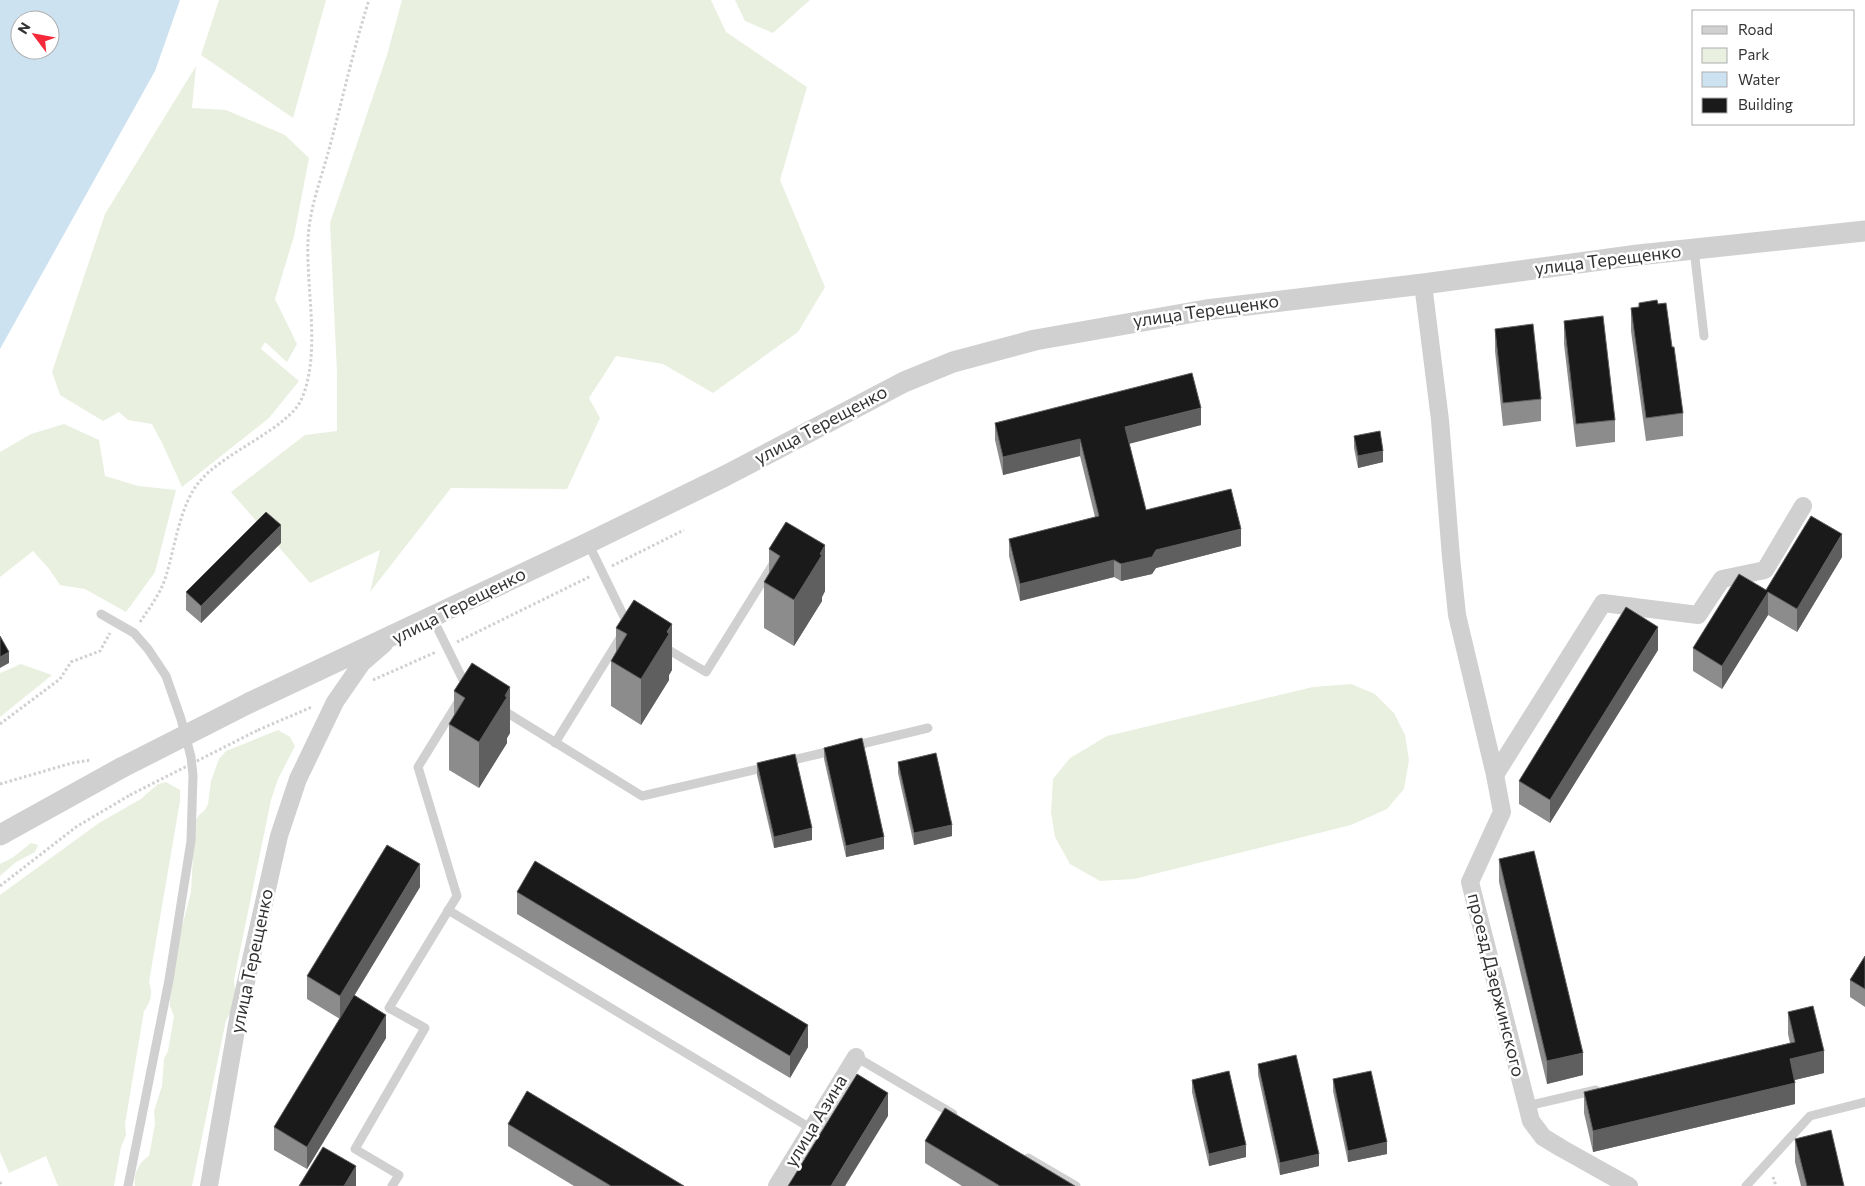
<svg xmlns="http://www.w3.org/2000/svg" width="1865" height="1186" font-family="Commissioner,sans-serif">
<rect width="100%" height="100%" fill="#fff"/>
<g fill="#e9f0e0">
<polygon points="219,0 326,0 293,118 201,55"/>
<polygon points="402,0 711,0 726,32 807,87 780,180 825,287 798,332 713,393 663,364 616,356 589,398 600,418 567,489 451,488 370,592 380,550 310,583 231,492 305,435 337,431 337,373 330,223 387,55"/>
<polygon points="735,0 810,0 773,33 745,21"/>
<polygon points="196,66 192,108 226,110 285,135 309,158 294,236 275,299 297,344 287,362 265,342 261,349 299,381 269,418 182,487 163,445 152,424 128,420 119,412 103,421 60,395 52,372 105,214"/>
<polygon points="64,424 99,440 105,476 138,486 176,490 155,572 126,612 85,589 60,585 50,570 33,551 0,577 0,452 31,434"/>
<polygon points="21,664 52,675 0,717 0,673"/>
<polygon points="1351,684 1375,694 1394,713 1405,735 1409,760 1404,789 1387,809 1351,825 1134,879 1100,881 1070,864 1055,837 1051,812 1053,779 1070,758 1107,736 1313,687"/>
<path d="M 278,730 L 290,737 L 295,746 L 278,779 L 271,800 L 234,980 C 236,997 236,1006 226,1020 L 192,1186 L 135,1186 C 133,1174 139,1162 149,1156 L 155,1124 L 154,1111 L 162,1086 L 164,1059 L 168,1051 L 174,1016 L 170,1006 L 170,998 L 179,938 L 191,892 L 195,822 L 199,815 L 205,810 L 208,804 L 211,781 L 219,759 L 226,751 Z"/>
<path d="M 166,782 L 180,790 L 180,801 L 149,982 C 153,994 151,1001 144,1011 L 125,1124 L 126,1135 L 121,1147 L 114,1186 L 58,1186 L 46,1156 L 9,1173 L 0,1152 L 0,895 L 99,823 L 141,799 L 158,784 Z"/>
<polygon points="31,843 38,845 35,852 16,862 0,876 0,864 12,858"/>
</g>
<path fill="#cce2f1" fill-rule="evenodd" d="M 0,0 L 180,0 L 155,71 L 0,349 ZM 20,20 L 50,20 L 50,50 L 20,50 Z"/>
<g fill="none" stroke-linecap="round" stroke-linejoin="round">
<g stroke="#d0d0d0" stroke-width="3" stroke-dasharray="2.5 2.5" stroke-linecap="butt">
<polyline points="612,566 684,530"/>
<path d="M 140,622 C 150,607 161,593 166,576 C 175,547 180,504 200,481 C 224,452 290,428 302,398 C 321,353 306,289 308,241 C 309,210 320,182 328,153 C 342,102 353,50 369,0"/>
<polyline points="457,642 591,576"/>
<polyline points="373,680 436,652"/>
<polyline points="0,724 60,679 71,662 100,651 110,633"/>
<polyline points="258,730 312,707"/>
<polyline points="0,784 72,763 91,760"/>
<polyline points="0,886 76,827 130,795"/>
<polyline points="1773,1177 1776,1186"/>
<polyline points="0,1182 2,1186"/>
</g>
<g stroke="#d0d0d0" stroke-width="9">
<polyline points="1694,249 1704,336"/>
<polyline points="101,614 134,633 148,649 166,676 181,719 191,757 193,775 191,841 169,980 128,1186"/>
<polyline points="432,617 467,688"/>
<polyline points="662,646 706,672 775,561"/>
<polyline points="501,709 642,796 767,767"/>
<polyline points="555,743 628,625 588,543"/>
<polyline points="853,746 928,728"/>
<polyline points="785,762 835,750"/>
<polyline points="448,910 812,1129"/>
<polyline points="856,1057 953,1114"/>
<polyline points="1527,1106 1596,1090"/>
<polyline points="1028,1158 1076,1186"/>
<polyline points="392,1186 399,1175 355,1149 425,1028 389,1008 457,896 418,767 460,699"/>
<polyline points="1746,1186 1810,1116 1865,1102"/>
</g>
<g stroke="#d0d0d0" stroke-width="18">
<polyline points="1423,284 1440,420 1451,557 1457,615 1495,775 1502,812 1470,882 1531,1121 1543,1137 1561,1148 1629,1186"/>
<polyline points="1495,775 1603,603 1698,615 1722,579 1765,570 1803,506"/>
<polyline points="209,1186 239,1013 279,836 298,779 335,702 362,663 384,644"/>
<polyline points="777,1186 856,1057"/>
</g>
<g stroke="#d0d0d0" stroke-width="21">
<polyline points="249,703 588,543 725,476 904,382 953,362 1035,340 1206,310 1423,284 1638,255 1865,231"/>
<polyline points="0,835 121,768"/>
</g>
<polyline stroke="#d0d0d0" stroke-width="3" stroke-dasharray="2.5 2.5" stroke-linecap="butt" points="130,795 258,730"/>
<polyline stroke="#d0d0d0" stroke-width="21" points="121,768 249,703"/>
</g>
<g fill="#8c8c8c">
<polygon points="1639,303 1658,304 1672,347 1683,413 1683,436 1646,441 1631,331 1631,308 1639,307"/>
<polygon points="1564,321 1615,420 1615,442 1576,447 1564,344"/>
<polygon points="1495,329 1541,399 1541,421 1503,426 1495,351"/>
<polygon points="995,423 1201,425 1129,443 1146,510 1241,546 1156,568 1152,574 1121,581 1114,577 1020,601 1009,556 1009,539 1095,517 1080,456 1003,475 995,440"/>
<polygon points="1354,436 1383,462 1358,468 1354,448"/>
<polygon points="786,522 825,591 822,597 822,601 794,646 764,628 764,582 769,573 769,549"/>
<polygon points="281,543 201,623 186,610 186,592"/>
<polygon points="1842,557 1797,632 1768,615 1722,689 1693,671 1693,648 1766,590"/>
<polygon points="634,600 672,670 669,675 669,680 641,725 611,706 611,661 616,652 616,628"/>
<polygon points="1658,650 1550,823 1519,804 1519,781"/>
<polygon points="472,663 510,733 507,738 507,743 479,788 449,770 449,724 454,715 454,691"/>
<polygon points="824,748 884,849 846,857 824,759"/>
<polygon points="898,762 952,836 914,845 898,773"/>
<polygon points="757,763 812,840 774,848 757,775"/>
<polygon points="1499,859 1583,1075 1547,1084 1499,882"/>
<polygon points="420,887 354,996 386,1038 307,1169 274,1150 274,1127 340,1019 307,999 307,976"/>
<polygon points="517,892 808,1047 790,1078 517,914"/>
<polygon points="1865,956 1865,1007 1850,997 1850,980"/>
<polygon points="1788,1012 1824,1073 1795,1080 1795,1104 1593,1152 1584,1113 1584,1092 1790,1043 1788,1034"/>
<polygon points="1258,1064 1319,1166 1280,1175 1258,1075"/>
<polygon points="1333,1079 1387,1154 1348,1162 1333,1091"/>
<polygon points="1192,1080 1246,1157 1209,1166 1192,1092"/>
<polygon points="508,1124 684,1186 574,1186 508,1146"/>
<polygon points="1795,1139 1844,1186 1801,1186 1795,1162"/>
<polygon points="925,1141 1075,1186 962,1186 925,1163"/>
</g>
<g fill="#5f5f5f">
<polygon points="1201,408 1201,425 1125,445 1125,427"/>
<polygon points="1080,439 1080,456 1003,475 1003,457"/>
<polygon points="1383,451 1383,462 1358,468 1358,456"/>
<polygon points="281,525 281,543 201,623 201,606"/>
<polygon points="1241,529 1241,546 1156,568 1152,574 1121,581 1121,564 1156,550"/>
<polygon points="1842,534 1842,557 1797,632 1797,609"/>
<polygon points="825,545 825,591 822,597 822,601 794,646 794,600"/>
<polygon points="1114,560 1114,577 1020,601 1020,584"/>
<polygon points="1768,592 1768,615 1722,689 1722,666"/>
<polygon points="672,624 672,670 669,675 669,680 641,725 641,679"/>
<polygon points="1658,627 1658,650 1550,823 1550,800"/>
<polygon points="9,652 9,663 0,668 0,657"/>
<polygon points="510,687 510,733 507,738 507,743 479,788 479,742"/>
<polygon points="952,825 952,836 914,845 914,833"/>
<polygon points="812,828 812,840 774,848 774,837"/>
<polygon points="884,837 884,849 846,857 846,846"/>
<polygon points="420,864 420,887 340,1019 340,996"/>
<polygon points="386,1015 386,1038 307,1169 307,1147"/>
<polygon points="808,1025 808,1047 790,1078 790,1056"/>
<polygon points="1824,1051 1824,1073 1790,1081 1790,1059"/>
<polygon points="1583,1053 1583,1075 1547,1084 1547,1061"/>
<polygon points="1795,1083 1795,1104 1593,1152 1593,1131"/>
<polygon points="888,1093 888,1116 845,1186 831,1186"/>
<polygon points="1387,1142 1387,1154 1348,1162 1348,1151"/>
<polygon points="1246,1145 1246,1157 1209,1166 1209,1154"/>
<polygon points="1319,1154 1319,1166 1280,1175 1280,1163"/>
<polygon points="356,1166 356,1186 344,1186"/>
</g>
<g fill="#1a1a1a" stroke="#5f5f5f">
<polygon points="1657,300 1658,304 1666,303 1672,347 1674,347 1683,413 1646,418 1631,308 1639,307 1639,303"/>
<polygon points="1603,316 1615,420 1576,424 1564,321"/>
<polygon points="1533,324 1541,399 1503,403 1495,329"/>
<polygon points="1192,373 1201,408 1125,427 1146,510 1231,489 1241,529 1156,550 1152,557 1121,564 1114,560 1020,584 1009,539 1099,516 1080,439 1003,457 995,423"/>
<polygon points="1380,431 1383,451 1358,456 1354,436"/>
<polygon points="266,512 281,525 201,606 186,592"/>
<polygon points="1811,516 1842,534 1797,609 1768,592 1722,666 1693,648 1739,574 1766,590"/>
<polygon points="786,522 825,545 820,554 822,555 794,600 764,582 780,556 769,549"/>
<polygon points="634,600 672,624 667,632 669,634 641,679 611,661 627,634 616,628"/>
<polygon points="1626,607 1658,627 1550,800 1519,781"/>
<polygon points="0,636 9,652 0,657"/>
<polygon points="472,663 510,687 505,696 507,697 479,742 449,724 465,698 454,691"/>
<polygon points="862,738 884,837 846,846 824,748"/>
<polygon points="936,753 952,825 914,833 898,762"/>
<polygon points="795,754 812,828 774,837 757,763"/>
<polygon points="387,845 420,864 340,996 307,976"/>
<polygon points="1534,851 1583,1053 1547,1061 1499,859"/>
<polygon points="535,861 808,1025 790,1056 517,892"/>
<polygon points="1865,956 1865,989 1850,980"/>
<polygon points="354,995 386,1015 307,1147 274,1127"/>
<polygon points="1813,1006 1824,1051 1790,1059 1795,1083 1593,1131 1584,1092 1795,1042 1788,1012"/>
<polygon points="1296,1055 1319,1154 1280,1163 1258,1064"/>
<polygon points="1229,1071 1246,1145 1209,1154 1192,1080"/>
<polygon points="1371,1071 1387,1142 1348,1151 1333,1079"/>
<polygon points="857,1074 888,1093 831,1186 788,1186"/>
<polygon points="527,1091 684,1186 611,1186 508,1124"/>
<polygon points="945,1108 1075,1186 1000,1186 925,1141"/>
<polygon points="1831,1130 1844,1186 1807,1186 1795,1139"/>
<polygon points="323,1147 356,1166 344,1186 299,1186"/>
</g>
<g text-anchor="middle" stroke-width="5" stroke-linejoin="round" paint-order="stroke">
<g font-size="18" fill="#333" stroke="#fff">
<text transform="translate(1608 260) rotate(-7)" y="6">улица Терещенко</text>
<text transform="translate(1206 311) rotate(-8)" y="6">улица Терещенко</text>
<text transform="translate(821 425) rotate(-28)" y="6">улица Терещенко</text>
<text transform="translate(459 606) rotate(-27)" y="6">улица Терещенко</text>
<text transform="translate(252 961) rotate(-78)" y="6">улица Терещенко</text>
<text transform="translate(1496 985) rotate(76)" y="6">проезд Дзержинского</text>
<text transform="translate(816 1121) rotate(-59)" y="6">улица Азина</text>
</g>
</g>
<rect x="1692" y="10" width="162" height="115" fill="#ffffff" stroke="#adadad"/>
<rect x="1702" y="26" width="25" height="8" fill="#d0d0d0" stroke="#adadad"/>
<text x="1738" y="35" font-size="15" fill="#333333">Road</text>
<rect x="1702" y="48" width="25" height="15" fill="#e9f0e0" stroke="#adadad"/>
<text x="1738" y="60" font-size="15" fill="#333333">Park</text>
<rect x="1702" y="72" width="25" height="15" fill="#cce2f1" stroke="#adadad"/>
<text x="1738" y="85" font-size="15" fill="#333333">Water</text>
<rect x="1702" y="98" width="25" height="15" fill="#1a1a1a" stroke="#adadad"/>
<text x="1738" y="110" font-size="15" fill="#333333">Building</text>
<g transform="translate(35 35) rotate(302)"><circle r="24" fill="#ffffff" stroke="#adadad"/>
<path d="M0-4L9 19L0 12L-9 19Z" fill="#f52939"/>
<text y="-8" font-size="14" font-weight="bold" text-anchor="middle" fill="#333333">N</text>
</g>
</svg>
